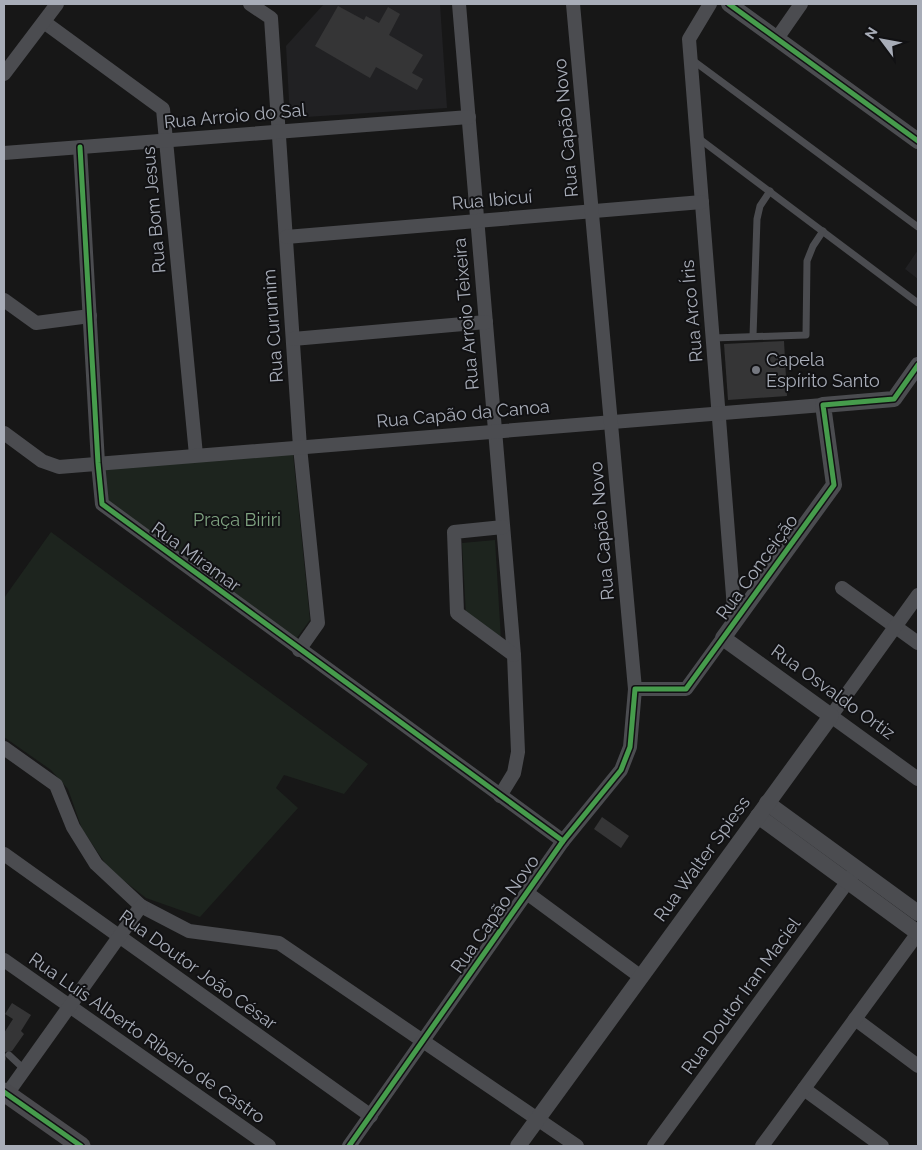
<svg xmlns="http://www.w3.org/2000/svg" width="922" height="1150" font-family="Raleway,sans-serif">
<rect width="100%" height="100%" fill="#171717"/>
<g fill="#212123">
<polygon points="324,4 440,4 447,108 290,118 286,46"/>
<polygon points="918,250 918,279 905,269"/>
</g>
<g fill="#1d241e">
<polygon points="293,454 310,620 296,639 108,501 105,469"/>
<polygon points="51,532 368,764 344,794 284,775 276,788 298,808 200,917 146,898 109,869 82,829 68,789 51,770 4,737 4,598"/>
<polygon points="495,540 501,640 466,615 462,543"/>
</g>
<g fill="#353536">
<polygon points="338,6 364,20 366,16 379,23 388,7 400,14 389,35 423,55 412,73 423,79 417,90 376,67 370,78 315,46"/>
<polygon points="784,341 787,396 728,400 724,344"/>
<polygon points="602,817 629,836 621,848 594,829"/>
<polygon points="12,1003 31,1015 21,1031 24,1034 12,1051 5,1052 6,1059 4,1063 4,1033 13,1019 5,1014"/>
</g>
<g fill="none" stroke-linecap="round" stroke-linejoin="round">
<g stroke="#4b4c50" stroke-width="7">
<polyline points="691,59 918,227"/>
<polyline points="697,137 918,303"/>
<polyline points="753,336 757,219 760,206 770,191"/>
<polyline points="713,338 806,335 807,261 813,246 823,231"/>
<polyline points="9,1055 25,1070"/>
</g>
<g stroke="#4b4c50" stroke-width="14">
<polyline points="250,4 271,18 300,447 318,623 299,650"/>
<polyline points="459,4 514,655 518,752 514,773 500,796"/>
<polyline points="710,4 689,39 735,621"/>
<polyline points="44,22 163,109 196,455"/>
<polyline points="778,37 801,4"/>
<polyline points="4,74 57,4"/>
<polyline points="80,147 98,463 102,504 563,841"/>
<polyline points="4,153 469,117"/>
<polyline points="286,237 702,202"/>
<polyline points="4,300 36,323 90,316"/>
<polyline points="293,339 486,322"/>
<polyline points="4,433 42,461 59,467 823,405"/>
<polyline points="503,527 454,532 457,613 514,655"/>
<polyline points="842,588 918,643"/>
<polyline points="918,595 831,716 918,779"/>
<polyline points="635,689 686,689 723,638"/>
<polyline points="4,748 56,785 73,827 96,864 141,906 189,931 279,943 577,1146"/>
<polyline points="4,854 371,1116"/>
<polyline points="527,893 641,977"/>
<polyline points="4,960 269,1146"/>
<polyline points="855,1019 918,1066"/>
<polyline points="804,1089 882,1146"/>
<polyline points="7,1094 141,906"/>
<polyline points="349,1146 563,841 621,770 630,747 635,689 573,4"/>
<polyline points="654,1146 854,873"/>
<polyline points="762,1146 918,933"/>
</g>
<g stroke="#4b4c50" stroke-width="16">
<polyline points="729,4 918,141"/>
<polyline points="767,803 918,913"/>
<polyline points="758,816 918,933"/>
<polyline points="518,1146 831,716 723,638 834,485 823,405 894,399 918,365"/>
</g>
<polyline stroke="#4a4a4e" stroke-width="19" points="4,1092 81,1146"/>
<defs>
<g id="cycleway">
<polyline points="729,4 918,141"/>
<polyline points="80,147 98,463 102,504 563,841"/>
<polyline points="4,1092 81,1146"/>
<polyline points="349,1146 563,841 621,770 630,747 635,689 686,689 834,485 823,405 894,399 918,365"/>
</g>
</defs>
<use href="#cycleway" stroke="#111113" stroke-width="8"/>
<use href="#cycleway" stroke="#469c4c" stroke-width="5"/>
</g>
<circle fill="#757880" stroke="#111113" stroke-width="2" cx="756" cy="370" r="5"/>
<g text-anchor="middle" stroke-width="4" stroke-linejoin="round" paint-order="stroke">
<g font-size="18" fill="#a8adb8" stroke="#111113">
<text transform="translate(235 116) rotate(-5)" y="6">Rua Arroio do Sal</text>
<text transform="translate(566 128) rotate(-95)" y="6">Rua Capão Novo</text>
<text transform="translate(492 200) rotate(-5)" y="6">Rua Ibicuí</text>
<text transform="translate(154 210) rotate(-95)" y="6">Rua Bom Jesus</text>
<text transform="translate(692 311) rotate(-95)" y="6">Rua Arco Íris</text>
<text transform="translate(466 314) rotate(-95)" y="6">Rua Arroio Teixeira</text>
<text transform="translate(273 326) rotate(-94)" y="6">Rua Curumim</text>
<text transform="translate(463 414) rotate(-5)" y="6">Rua Capão da Canoa</text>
<text transform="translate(602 531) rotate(-95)" y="6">Rua Capão Novo</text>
<text transform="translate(196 557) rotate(36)" y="6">Rua Miramar</text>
<text transform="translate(757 567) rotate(-54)" y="6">Rua Conceição</text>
<text transform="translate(833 692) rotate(36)" y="6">Rua Osvaldo Ortiz</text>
<text transform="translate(702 859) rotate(-54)" y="6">Rua Walter Spiess</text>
<text transform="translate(495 914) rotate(-55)" y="6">Rua Capão Novo</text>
<text transform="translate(198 970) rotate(36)" y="6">Rua Doutor João César</text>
<text transform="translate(741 996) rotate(-54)" y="6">Rua Doutor Iran Maciel</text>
<text transform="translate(147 1038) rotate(35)" y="6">Rua Luís Alberto Ribeiro de Castro</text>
</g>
<g font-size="18" fill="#a8adb8" stroke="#111113" text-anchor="start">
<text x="766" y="366">Capela<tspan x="766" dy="21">Espírito Santo</tspan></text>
</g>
<g font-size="18" fill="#7fa381" stroke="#111113">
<text x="237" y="526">Praça Biriri</text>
</g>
</g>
<rect width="922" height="1150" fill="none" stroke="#a8adb8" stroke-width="10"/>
<g transform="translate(882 40) rotate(302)" stroke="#111113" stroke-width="4" paint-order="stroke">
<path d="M0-4L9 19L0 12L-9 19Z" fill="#a8adb8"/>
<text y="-8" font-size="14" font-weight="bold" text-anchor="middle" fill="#a8adb8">N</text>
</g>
</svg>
